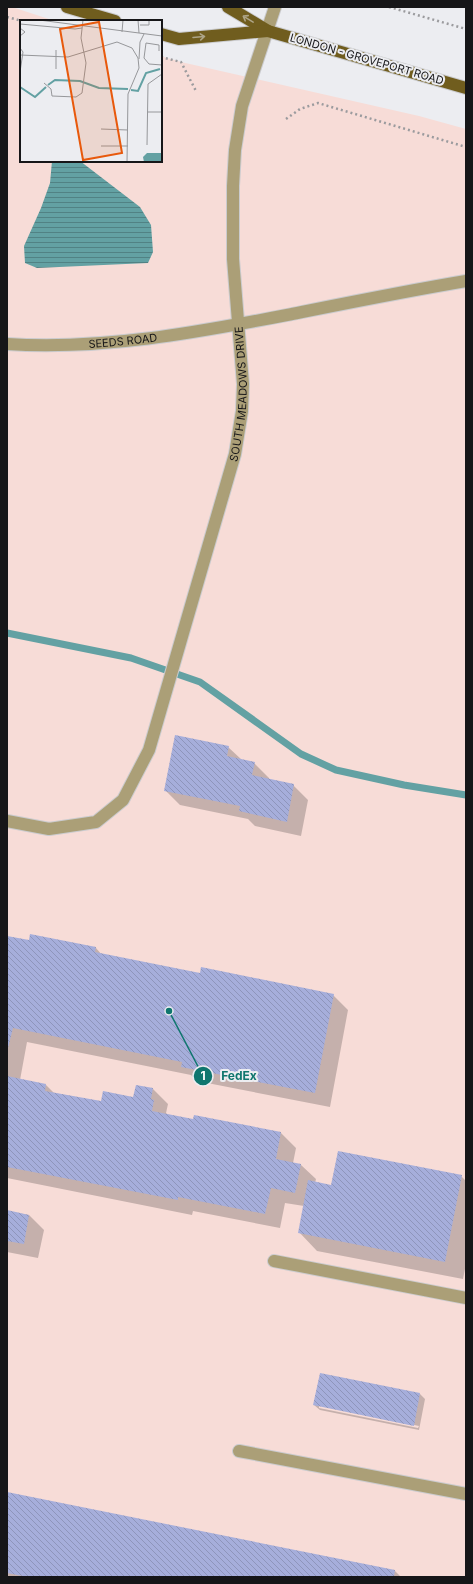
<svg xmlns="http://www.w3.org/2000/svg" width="473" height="1584" font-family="Inter,sans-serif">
<defs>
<pattern id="water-rules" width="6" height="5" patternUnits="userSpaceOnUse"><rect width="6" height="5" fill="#63a1a3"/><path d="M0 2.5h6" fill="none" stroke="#518284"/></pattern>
<pattern id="building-back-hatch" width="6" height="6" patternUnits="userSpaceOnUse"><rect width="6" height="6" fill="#a6aedb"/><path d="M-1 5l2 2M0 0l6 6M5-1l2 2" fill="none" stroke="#8e95bb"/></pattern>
</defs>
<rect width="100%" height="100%" fill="#ecedf1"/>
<polygon fill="#f7dcd7" points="7,7 12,7 55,21 21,21 21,161 161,161 161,56 181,62 419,116 466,129 466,1577 7,1577"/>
<polygon fill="url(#water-rules)" points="52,161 80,161 140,207 151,225 153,252 148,263 37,268 25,263 24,246 41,208 50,183"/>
<g fill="#0003" fill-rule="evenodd">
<polygon points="228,747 242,760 254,763 269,778 269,780 293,785 308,800 301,836 255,826 248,819 180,805 165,790"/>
<polygon points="7,937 30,941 96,948 102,955 200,974 333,995 348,1010 330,1107 197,1081 191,1075 27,1042 20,1080 46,1085 54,1093 102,1102 134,1099 153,1089 168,1104 166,1113 169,1116 281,1133 296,1148 293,1163 301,1165 316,1179 315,1183 332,1186 461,1176 466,1181 466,1264 463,1279 317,1251 299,1232 304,1206 285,1203 280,1228 193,1211 192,1215 7,1178"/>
<polygon points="7,1211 29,1215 44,1230 38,1258 7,1252"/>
<path d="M 420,1394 L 425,1399 L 419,1430 L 320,1410 L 314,1405 ZM 319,1405 L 419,1426 L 418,1428 L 319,1408 Z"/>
<polygon points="7,1493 395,1571 401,1577 7,1577"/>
</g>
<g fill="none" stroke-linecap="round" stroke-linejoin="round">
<polyline stroke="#63a1a3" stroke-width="7" points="7,633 131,658 200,682 301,754 336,770 404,785 466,795"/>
</g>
<g fill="url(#building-back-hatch)">
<polygon points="175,735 229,746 227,756 255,762 252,775 294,784 287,822 239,811 240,806 164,791"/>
<polygon points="30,934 96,947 95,952 200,973 201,967 334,994 315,1093 181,1067 182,1062 13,1028 7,1052 7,936 29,940"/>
<polygon points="7,1076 46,1084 45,1091 101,1101 103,1091 133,1097 136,1085 153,1088 151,1099 154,1100 152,1111 193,1119 194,1115 281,1132 276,1159 301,1164 295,1193 271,1188 265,1214 178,1197 178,1200 7,1167"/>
<polygon points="338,1151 462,1175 445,1262 298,1233 308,1180 331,1185"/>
<polygon points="7,1210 29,1215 24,1244 7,1241"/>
<polygon points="320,1373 420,1393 414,1426 313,1405"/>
<polygon points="7,1492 395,1570 394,1577 28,1577 7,1573"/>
</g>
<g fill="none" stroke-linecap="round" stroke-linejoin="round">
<defs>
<g id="minor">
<path id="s1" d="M 7,344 C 102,350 194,333 287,315 C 347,303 406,291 466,281"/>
<path id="s2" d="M 7,821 L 49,829 L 96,822 L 123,800 L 149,750 L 235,454 L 242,411 L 243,384 L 233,259 L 233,186 L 235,150 L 242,106 L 275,7"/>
<polyline points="274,1261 466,1298"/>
<polyline points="239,1451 466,1494"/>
</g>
<g id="major">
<polyline points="67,7 115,21"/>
<polyline points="228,7 268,31 466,88"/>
<polyline points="161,34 179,39 268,31"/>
</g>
</defs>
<use href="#minor" stroke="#cacbce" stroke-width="14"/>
<use href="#major" stroke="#cacbce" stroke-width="14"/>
<g stroke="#9b9b9e" stroke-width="2.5" stroke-dasharray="2 3" stroke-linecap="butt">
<polyline points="389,7 466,29"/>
<polyline points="7,17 22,21"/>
<polyline points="161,57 181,62 196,91"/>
<polyline points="286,119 300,109 318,103 466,147"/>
</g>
<use href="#minor" stroke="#ab9f77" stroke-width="12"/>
<use href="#major" stroke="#705d1e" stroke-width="12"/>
</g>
<defs><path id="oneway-shaft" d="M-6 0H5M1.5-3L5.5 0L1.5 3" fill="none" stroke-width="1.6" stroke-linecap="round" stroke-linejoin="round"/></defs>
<g stroke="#aea588">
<use href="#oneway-shaft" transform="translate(248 19) rotate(-149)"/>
<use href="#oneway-shaft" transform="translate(199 37) rotate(-5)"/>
</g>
<g text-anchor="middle" stroke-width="4" stroke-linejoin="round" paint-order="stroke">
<g font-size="11" fill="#161618" stroke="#ecedf1">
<text transform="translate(367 59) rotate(16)" y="4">LONDON - GROVEPORT ROAD</text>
<text dy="4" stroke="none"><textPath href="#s1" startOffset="116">SEEDS ROAD</textPath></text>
<text dy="4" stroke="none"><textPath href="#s2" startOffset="550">SOUTH MEADOWS DRIVE</textPath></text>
</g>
</g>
<g transform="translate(20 20)">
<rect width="142" height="142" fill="#ecedf1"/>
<path d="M 127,133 L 142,133 L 142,142 L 124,142 L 123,137 Z" fill="#63a1a3"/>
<path fill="none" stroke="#63a1a3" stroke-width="2" d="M 28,65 L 35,60 L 60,61 L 79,68 L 108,69M 0,67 L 15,77 L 26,67M 111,70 L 118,71 L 126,53 L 140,49"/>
<path fill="none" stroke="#96979a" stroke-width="1" d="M 19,0 L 142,16M 118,0 L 119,13M 0,4 L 55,9 L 62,8M 120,5 L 129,5 L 129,0M 0,8 L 5,12 L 0,16M 102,12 L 103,0M 0,28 L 3,32 L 0,52M 139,31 L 139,25 L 126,23 L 124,38 L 129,44 L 142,45M 0,35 L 48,37 L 97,22 L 112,28 L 118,38 L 119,48 L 108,74 L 107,142M 119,39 L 120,22 L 124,14M 36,49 L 36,30M 24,63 L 31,69 L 32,76 L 56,77 L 62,73 L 66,43 L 61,18 L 63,0M 127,92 L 142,92M 0,108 L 0,121M 81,109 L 108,110M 127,125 L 128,64 L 142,54M 81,126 L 108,126"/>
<path fill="#e8590c" fill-opacity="0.15" stroke="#e8590c" stroke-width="2" d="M 79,2 L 102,133 L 63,140 L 40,9 Z"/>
<rect width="142" height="142" fill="none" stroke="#161618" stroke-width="2"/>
</g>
<path fill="none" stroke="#0f766e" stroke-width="1.5" d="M169 1011L203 1076"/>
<g fill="#0f766e" stroke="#ecedf1" stroke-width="1.5">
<circle cx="169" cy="1011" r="4"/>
<circle cx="203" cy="1076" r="10"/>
</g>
<g font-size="12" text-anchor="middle" font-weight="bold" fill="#fff">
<text x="203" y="1080">1</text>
</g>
<g font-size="12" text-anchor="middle" font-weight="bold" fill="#0f766e" stroke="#ecedf1" stroke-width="4" stroke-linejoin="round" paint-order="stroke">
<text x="239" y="1080">FedEx</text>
</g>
<rect width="473" height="1584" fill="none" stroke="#161618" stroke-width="16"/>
</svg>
